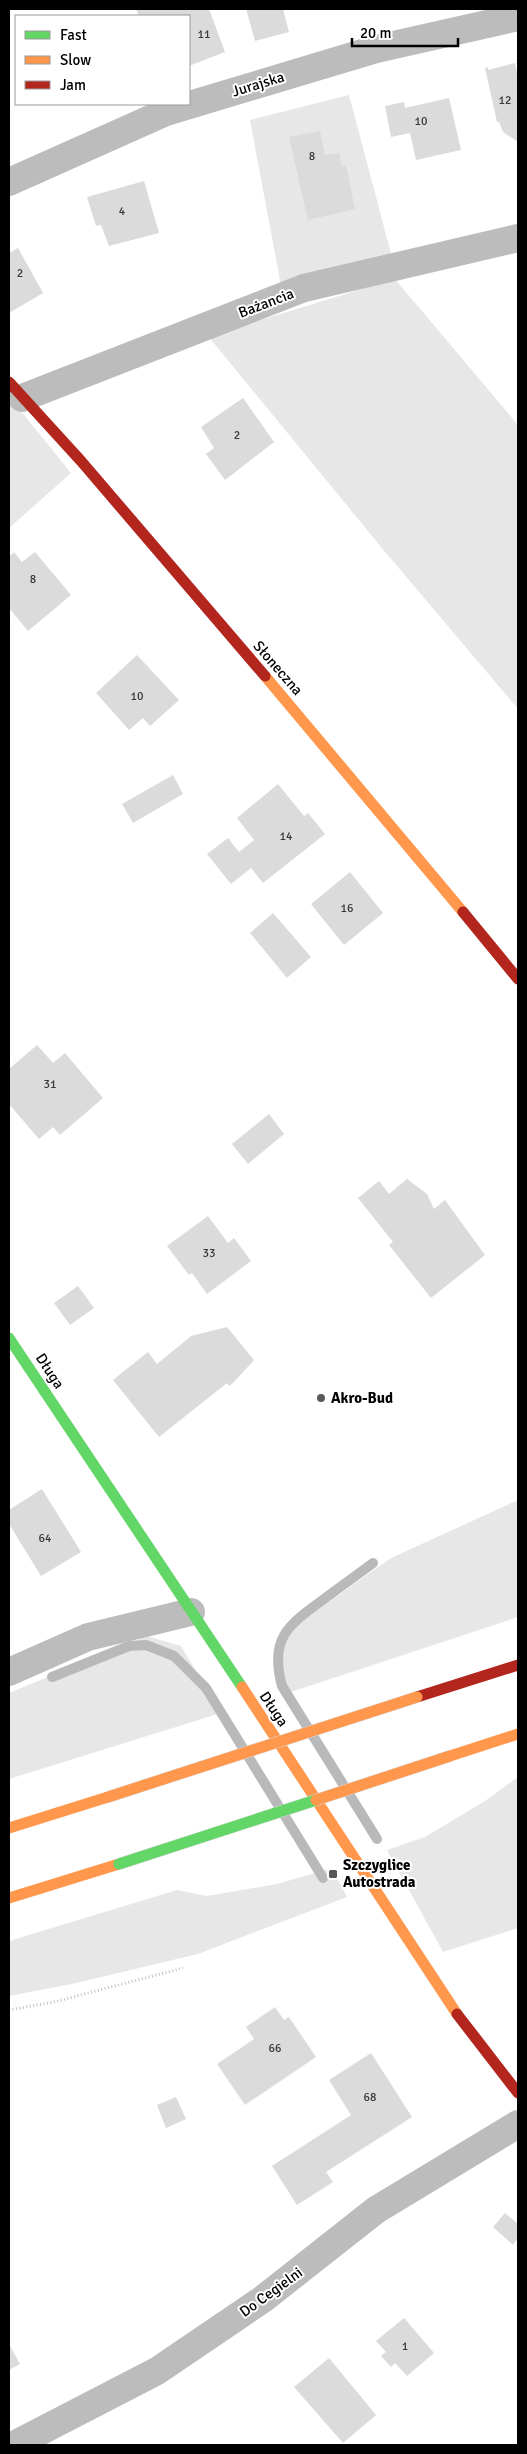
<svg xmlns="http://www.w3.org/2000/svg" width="527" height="2454" font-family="Signika,sans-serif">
<rect width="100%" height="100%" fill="#fff"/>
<g fill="#e7e7e7">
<polygon points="349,95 393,261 282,291 250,120"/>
<polygon points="395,279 518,425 518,709 381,547 208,336"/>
<polygon points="12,400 71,473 9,528 9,402"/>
<polygon points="518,1500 518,1617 288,1693 279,1663 286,1636 300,1622 391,1558"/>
<polygon points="147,1636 181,1646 221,1713 9,1779 9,1693"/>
<polygon points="518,1777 518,1928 443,1952 387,1850 425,1837 485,1801"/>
<polygon points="332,1868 347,1897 198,1954 72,1984 9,1996 9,1941 177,1890 207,1896 277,1884"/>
</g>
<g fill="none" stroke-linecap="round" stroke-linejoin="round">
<g stroke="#b9b9b9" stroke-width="10">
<path d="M 373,1563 C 357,1575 340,1587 324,1599 C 288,1625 269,1638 282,1686 L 377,1839"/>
<polyline points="52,1677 129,1646 146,1645 174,1656 206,1688 323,1878"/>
</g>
</g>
<g fill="#dbdbdb">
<polygon points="136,9 209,9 225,52 189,66 189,16 139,16"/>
<polygon points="246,9 283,9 289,32 255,41"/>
<polygon points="515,63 518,79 518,142 503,132 499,122 497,122 485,68 488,67 488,70"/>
<polygon points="449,98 461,150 416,160 410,133 391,137 385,106 404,102 405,108"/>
<polygon points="320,131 325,155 339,153 342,166 346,165 355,209 308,220 289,137"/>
<polygon points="144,181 159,233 109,246 101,225 96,226 87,197"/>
<polygon points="18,248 43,293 9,313 9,253"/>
<polygon points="243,398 274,442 225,480 206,454 214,448 201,427"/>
<polygon points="14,552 22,562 35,552 71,595 28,631 9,608 9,557"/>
<polygon points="137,655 179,700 150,726 143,718 129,730 96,693"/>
<polygon points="173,775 183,794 133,823 122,804"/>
<polygon points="278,784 304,816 308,813 325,834 263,883 251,868 231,884 207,854 228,838 239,852 254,840 237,818"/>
<polygon points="350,872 383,913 344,945 311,904"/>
<polygon points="273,913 311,957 287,978 250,933"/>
<polygon points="37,1045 53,1063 65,1053 103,1098 60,1135 53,1127 39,1139 9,1104 9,1069"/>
<polygon points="269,1114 284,1134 248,1164 232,1144"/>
<polygon points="407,1179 427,1194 434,1209 445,1200 485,1255 431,1298 389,1245 393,1242 358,1198 379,1181 389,1194"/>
<polygon points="208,1216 228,1243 234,1238 251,1261 207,1294 192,1273 189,1275 167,1246"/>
<polygon points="78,1286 94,1308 70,1325 54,1303"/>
<polygon points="227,1327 254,1360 233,1383 229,1386 227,1383 159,1437 113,1380 148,1352 157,1364 191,1336"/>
<polygon points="42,1489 81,1552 41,1576 9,1524 9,1510"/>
<polygon points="275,2007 284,2020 289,2017 316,2057 245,2105 217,2064 254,2039 246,2027"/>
<polygon points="371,2053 412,2117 326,2172 333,2182 297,2205 272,2166 351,2115 329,2080"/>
<polygon points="176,2097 186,2119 166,2128 157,2105"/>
<polygon points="505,2213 518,2224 518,2238 513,2245 493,2227"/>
<polygon points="404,2318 434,2353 407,2376 395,2363 391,2367 381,2356 386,2352 376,2341"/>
<polygon points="9,2344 20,2364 9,2370"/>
<polygon points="329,2358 376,2415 343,2443 294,2387"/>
</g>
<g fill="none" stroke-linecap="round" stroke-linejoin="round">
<polyline stroke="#c2c2c2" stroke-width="3" stroke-dasharray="1 2.5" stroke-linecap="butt" points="9,2010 54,2002 183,1968"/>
<g stroke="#bcbcbc" stroke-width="28">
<polyline points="9,182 166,112 376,49 518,17"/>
<polyline points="22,398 304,288 518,238"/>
<polyline points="9,1672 88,1637 191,1612"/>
<polyline points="14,2445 157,2371 263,2299 376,2210 518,2124"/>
</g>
<polyline stroke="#63d668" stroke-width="11" points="9,1338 242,1687"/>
<g stroke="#ff974d" stroke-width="11">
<polyline points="265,676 463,912"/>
<polyline points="242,1687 457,2014"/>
<polyline points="450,1756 518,1734"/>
<polyline points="9,1828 108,1797"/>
<polyline points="9,1898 119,1864"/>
</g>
<g stroke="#b3261e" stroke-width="11">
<polyline points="9,382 81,461 265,676"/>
<polyline points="463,912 518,979"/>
<polyline points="417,1697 518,1665"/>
<polyline points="457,2014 518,2093"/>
</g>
<defs>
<polyline id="fast-bridge" points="119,1864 316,1800"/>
<g id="slow-bridge">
<polyline points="108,1797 417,1697"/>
<polyline points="316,1800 450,1756"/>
</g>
</defs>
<use href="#fast-bridge" stroke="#dbdbdb" stroke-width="12" stroke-linecap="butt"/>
<use href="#slow-bridge" stroke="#dbdbdb" stroke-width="12" stroke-linecap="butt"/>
<use href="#fast-bridge" stroke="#63d668" stroke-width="11"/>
<use href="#slow-bridge" stroke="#ff974d" stroke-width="11"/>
</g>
<g fill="#595959" stroke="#fff" stroke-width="2">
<circle cx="321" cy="1398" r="5"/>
<rect x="328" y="1869" width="10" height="10" rx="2.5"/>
</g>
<g text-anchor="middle" stroke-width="4" stroke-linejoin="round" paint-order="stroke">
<g font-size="12" fill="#373737">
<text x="204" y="38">11</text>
<text x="505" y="104">12</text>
<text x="421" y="125">10</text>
<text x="312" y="160">8</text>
<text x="122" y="215">4</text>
<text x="20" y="277">2</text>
<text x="237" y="439">2</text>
<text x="33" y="583">8</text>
<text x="137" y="700">10</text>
<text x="286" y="840">14</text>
<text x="347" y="912">16</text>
<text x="50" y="1088">31</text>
<text x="209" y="1257">33</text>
<text x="45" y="1542">64</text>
<text x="275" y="2052">66</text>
<text x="370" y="2101">68</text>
<text x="405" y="2350">1</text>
</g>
<g font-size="15" fill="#000" stroke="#fff">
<text transform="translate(258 84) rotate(-17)" y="5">Jurajska</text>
<text transform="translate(266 303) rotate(-21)" y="5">Bażancia</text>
<text transform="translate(278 668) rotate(49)" y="5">Słoneczna</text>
<text transform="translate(50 1371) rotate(57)" y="5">Długa</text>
<text transform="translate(274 1709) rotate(56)" y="5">Długa</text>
<text transform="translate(271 2292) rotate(-36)" y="5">Do Cegielni</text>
</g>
<g font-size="15" font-weight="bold" fill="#000" stroke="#fff" text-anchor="start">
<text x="331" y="1403">Akro-Bud</text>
<text x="343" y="1870">Szczyglice<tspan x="343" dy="17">Autostrada</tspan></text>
</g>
</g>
<rect width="527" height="2454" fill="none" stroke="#000000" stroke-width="20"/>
<rect x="15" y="15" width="175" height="90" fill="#ffffff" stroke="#999999"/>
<rect x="25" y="31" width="25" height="8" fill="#63d668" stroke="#999999"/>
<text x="60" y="40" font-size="15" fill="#000000">Fast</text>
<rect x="25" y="56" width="25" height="8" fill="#ff974d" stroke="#999999"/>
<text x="60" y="65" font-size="15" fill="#000000">Slow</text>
<rect x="25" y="81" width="25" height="8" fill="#b3261e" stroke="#999999"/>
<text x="60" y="90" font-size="15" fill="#000000">Jam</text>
<path d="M352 38v8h106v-8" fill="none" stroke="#000000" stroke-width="2.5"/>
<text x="360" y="38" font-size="15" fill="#000000" stroke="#ffffff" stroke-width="4" paint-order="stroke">20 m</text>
</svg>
